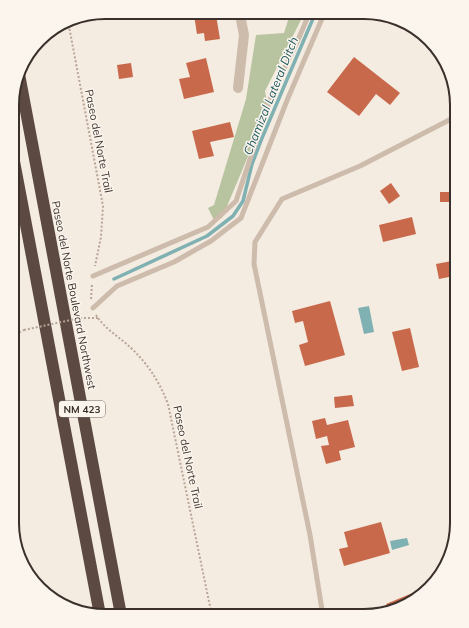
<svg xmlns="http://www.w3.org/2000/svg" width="469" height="628" font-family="Mulish,sans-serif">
<rect width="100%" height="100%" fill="#f4ebe1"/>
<polygon fill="#b8c4a0" points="290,14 304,14 265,91 268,109 222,218 214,220 208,208 214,205 246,99 256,35 284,33"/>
<g fill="#7fb0b2">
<polygon points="369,306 374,332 364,334 358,308"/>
<polygon points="407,538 409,545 392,550 390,541"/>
</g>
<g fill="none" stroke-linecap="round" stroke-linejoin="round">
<polyline stroke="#7fb0b2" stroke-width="3.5" points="114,279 207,236 233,216 243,201 252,164 262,138 315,14"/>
</g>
<g fill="#c8694b">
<polygon points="194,15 216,15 220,39 205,41 204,33 197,34"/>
<polygon points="354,57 400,93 390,105 376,94 359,116 327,92"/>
<polygon points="206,58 214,92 184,99 179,79 190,77 186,63"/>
<polygon points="131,63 133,77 119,79 117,65"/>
<polygon points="230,122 234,137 210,142 214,156 199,159 192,131"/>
<polygon points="455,159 457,159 457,179 456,179"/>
<polygon points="391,183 400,196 389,204 380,191"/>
<polygon points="440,192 452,192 453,202 440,202"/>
<polygon points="412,217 416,234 383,242 379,225"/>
<polygon points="457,260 457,292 452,293 449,277 439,279 436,264"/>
<polygon points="330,301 345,355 305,366 299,345 308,342 303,321 295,323 292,311"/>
<polygon points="410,328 419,367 402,371 392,332"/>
<polygon points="352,395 354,406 335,408 334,397"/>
<polygon points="325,418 327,425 348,420 355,447 339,451 341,460 326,464 321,446 329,445 327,436 316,439 312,421"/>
<polygon points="381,522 390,553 344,566 339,549 348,547 344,532"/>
<polygon points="415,592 417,596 405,606 389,610 386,604"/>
</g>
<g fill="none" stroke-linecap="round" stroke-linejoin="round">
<g stroke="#b9a596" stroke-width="2" stroke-dasharray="2 2" stroke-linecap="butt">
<polyline points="68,21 103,206 101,237 95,266"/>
<polyline points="91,299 92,284"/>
<path d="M 96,315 C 104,328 119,337 130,347 C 148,364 159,381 168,404 L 212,616"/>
<polyline points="80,318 98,318"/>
<polyline points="12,336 24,330"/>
</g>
<g stroke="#cdbbac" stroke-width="5">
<polyline points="93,276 208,227 236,201 272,94 298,40 309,14"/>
<polyline points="93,308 117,286 174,262 211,241 241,218 288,98 324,14"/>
<polyline points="323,616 310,535 254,264 255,242 282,199 360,166 457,116"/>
</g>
<polyline stroke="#cdbbac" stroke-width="10" points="238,88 244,35 240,15"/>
<g stroke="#5c4a42" stroke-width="12">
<polyline points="19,74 121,615"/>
<polyline points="13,156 100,615"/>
</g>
<polyline stroke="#b9a596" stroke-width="2" stroke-dasharray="2 2" stroke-linecap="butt" points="24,330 80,318"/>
</g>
<g text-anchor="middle" stroke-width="3" stroke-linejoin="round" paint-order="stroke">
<rect fill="#fbf5ee" stroke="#756b66" stroke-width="1" x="59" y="401" width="46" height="16" rx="3"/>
<g font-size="10" font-weight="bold" fill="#3b302b">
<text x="82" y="413">NM 423</text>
</g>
<g font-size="11" fill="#3b302b" stroke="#fbf5ee">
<text transform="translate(99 141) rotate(79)" y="4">Paseo del Norte Trail</text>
<text transform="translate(74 295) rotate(79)" y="4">Paseo del Norte Boulevard Northwest</text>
<text transform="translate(188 457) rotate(78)" y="4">Paseo del Norte Trail</text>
</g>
<g font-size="12" font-style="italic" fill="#1f5a5e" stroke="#fbf5ee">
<text transform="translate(271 96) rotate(-68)" y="4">Chamizal Lateral Ditch</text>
</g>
</g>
<path d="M0 0H469V628H0ZM105 19H364A86 86 0 0 1 450 105V523A86 86 0 0 1 364 609H105A86 86 0 0 1 19 523V105A86 86 0 0 1 105 19Z" fill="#fbf5ee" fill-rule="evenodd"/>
<path fill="none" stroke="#3b302b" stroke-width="2" d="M105 19H364A86 86 0 0 1 450 105V523A86 86 0 0 1 364 609H105A86 86 0 0 1 19 523V105A86 86 0 0 1 105 19Z"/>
</svg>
